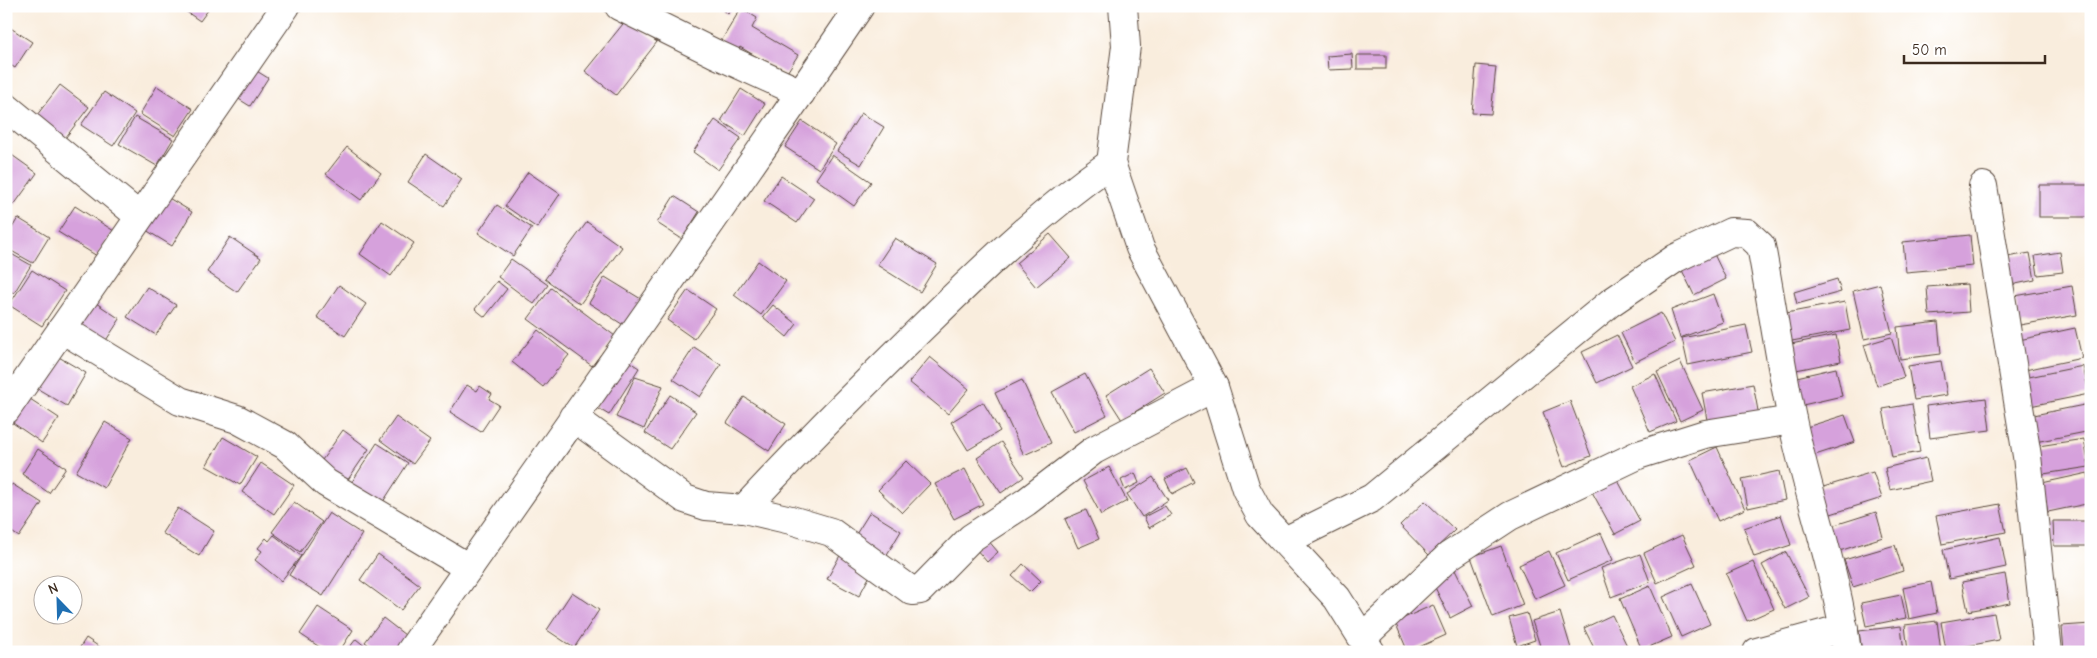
<svg xmlns="http://www.w3.org/2000/svg" width="2097" height="658" font-family="'Comic Neue',sans-serif">
<rect width="100%" height="100%" fill="#fff"/>
<filter id="ink" filterUnits="userSpaceOnUse"><feTurbulence type="fractalNoise" baseFrequency=".02" numOctaves="2"/><feDisplacementMap in="SourceGraphic" scale="10" xChannelSelector="R" yChannelSelector="G"/><feConvolveMatrix kernelMatrix="1 2 1 2 8 2 1 2 1" color-interpolation-filters="sRGB"/></filter>
<filter id="wash" filterUnits="userSpaceOnUse"><feTurbulence type="fractalNoise" baseFrequency=".0096" numOctaves="4" result="noise"/><feDisplacementMap in="SourceGraphic" scale="20" xChannelSelector="R" yChannelSelector="G"/><feGaussianBlur stdDeviation="1.12" result="paint"/><feColorMatrix in="noise" values="0 0 0 0 0 0 0 0 0 0 0 0 0 0 0 0 0 1.4 0 .05"/><feComposite in="paint" operator="in"/></filter>
<g filter="url(#wash)">
<rect width="100%" height="100%" fill="#f9eddd"/>
<g id="blocks">
<g fill="#d6a1dc">
<polygon points="178,6 211,6 200,21"/>
<polygon points="719,6 734,6 728,14"/>
<polygon points="741,8 757,18 752,28 798,55 786,74 740,47 737,52 720,43"/>
<polygon points="627,19 657,42 616,95 585,71"/>
<polygon points="6,25 32,42 15,68 6,62"/>
<polygon points="1352,54 1353,69 1328,70 1327,56"/>
<rect x="1357" y="55" width="29" height="14"/>
<polygon points="247,65 268,78 250,106 229,93"/>
<polygon points="1476,65 1496,67 1491,114 1472,113"/>
<polygon points="60,85 89,107 56,150 27,128"/>
<polygon points="157,86 193,109 175,136 140,114"/>
<polygon points="741,89 765,104 745,136 721,121"/>
<polygon points="104,92 135,113 113,146 81,125"/>
<polygon points="861,113 884,127 861,165 837,151"/>
<polygon points="135,117 173,139 157,166 119,144"/>
<polygon points="715,120 741,138 718,170 693,152"/>
<polygon points="802,121 836,144 819,169 785,147"/>
<polygon points="347,147 381,173 361,200 326,174"/>
<polygon points="9,153 37,173 14,205 6,199 6,157"/>
<polygon points="426,154 462,179 444,206 408,182"/>
<polygon points="832,155 871,182 854,206 816,179"/>
<polygon points="528,172 560,194 537,228 505,206"/>
<polygon points="781,176 814,198 797,223 764,201"/>
<rect x="2039" y="185" width="52" height="32"/>
<polygon points="162,194 192,212 172,246 141,227"/>
<polygon points="674,196 699,212 682,239 657,223"/>
<polygon points="497,205 532,228 513,256 478,233"/>
<polygon points="75,206 114,231 97,256 58,232"/>
<polygon points="18,218 49,237 33,263 6,248 6,238"/>
<polygon points="382,221 414,243 391,276 360,254"/>
<polygon points="587,222 622,247 580,304 545,279"/>
<polygon points="1050,234 1071,258 1036,287 1016,263"/>
<polygon points="1970,235 1973,266 1906,272 1903,242"/>
<polygon points="230,237 261,258 237,292 207,272"/>
<polygon points="895,238 937,264 920,292 877,265"/>
<polygon points="1712,250 1726,279 1694,295 1680,266"/>
<polygon points="6,251 31,265 14,293 6,289"/>
<polygon points="2060,252 2063,272 2038,275 2035,256"/>
<polygon points="2030,253 2035,280 2006,286 2001,258"/>
<polygon points="511,259 548,285 534,304 498,277"/>
<polygon points="758,261 786,281 761,315 734,295"/>
<polygon points="32,270 65,291 42,326 9,305"/>
<polygon points="605,277 641,299 625,326 589,303"/>
<polygon points="1837,279 1841,292 1797,304 1794,292"/>
<polygon points="497,281 507,289 485,317 475,309"/>
<polygon points="1880,284 1892,333 1864,339 1853,291"/>
<polygon points="1967,284 1969,312 1929,315 1927,287"/>
<polygon points="339,285 366,304 345,336 317,317"/>
<polygon points="2072,286 2077,315 2020,325 2015,296"/>
<polygon points="147,287 176,305 156,335 127,317"/>
<polygon points="551,288 615,336 592,366 528,319"/>
<polygon points="688,290 716,309 694,339 667,320"/>
<polygon points="1713,294 1723,322 1680,338 1671,310"/>
<polygon points="93,301 120,319 99,351 71,333"/>
<polygon points="1845,302 1850,330 1787,342 1781,314"/>
<polygon points="773,305 797,324 787,337 763,317"/>
<polygon points="1661,313 1675,342 1635,362 1621,333"/>
<polygon points="1938,322 1941,354 1900,359 1897,327"/>
<polygon points="1746,325 1752,352 1688,365 1682,338"/>
<polygon points="2075,328 2082,358 2025,370 2019,340"/>
<polygon points="538,330 569,355 543,387 512,362"/>
<polygon points="1617,335 1632,366 1597,383 1582,352"/>
<polygon points="1836,335 1841,361 1786,372 1781,346"/>
<polygon points="1891,337 1904,377 1877,386 1864,345"/>
<polygon points="694,347 721,365 700,397 673,379"/>
<polygon points="57,356 86,373 67,406 38,389"/>
<polygon points="930,357 969,389 948,414 909,382"/>
<polygon points="625,359 639,368 609,415 594,406"/>
<polygon points="1680,361 1703,410 1680,421 1657,372"/>
<polygon points="1941,361 1947,395 1914,400 1908,366"/>
<polygon points="2083,366 2089,394 2030,406 2024,378"/>
<polygon points="1149,368 1165,393 1122,420 1106,395"/>
<polygon points="1836,368 1842,396 1794,407 1788,379"/>
<polygon points="1085,374 1107,415 1074,432 1052,392"/>
<polygon points="1655,374 1676,421 1650,432 1630,386"/>
<polygon points="635,377 663,386 644,429 616,417"/>
<polygon points="1022,380 1051,443 1024,455 995,393"/>
<polygon points="1753,384 1759,416 1708,425 1702,393"/>
<polygon points="467,385 477,391 480,386 492,394 489,399 499,405 481,432 450,412"/>
<polygon points="670,395 696,412 670,449 645,433"/>
<polygon points="27,397 59,418 42,443 10,421"/>
<polygon points="744,397 786,424 769,451 727,423"/>
<polygon points="1986,398 1990,430 1930,438 1926,406"/>
<polygon points="1570,401 1591,456 1564,467 1543,412"/>
<polygon points="983,402 1000,431 968,450 951,422"/>
<polygon points="1912,404 1920,452 1892,457 1883,409"/>
<polygon points="2089,404 2091,431 2035,442 2029,416"/>
<polygon points="1845,415 1855,442 1803,459 1794,431"/>
<polygon points="396,417 430,441 413,464 380,440"/>
<polygon points="105,422 132,438 104,488 76,472"/>
<polygon points="343,430 369,449 347,481 320,463"/>
<polygon points="223,437 257,457 240,485 206,466"/>
<polygon points="2084,439 2089,467 2037,475 2032,447"/>
<polygon points="1001,442 1024,477 1001,493 977,458"/>
<polygon points="377,443 408,463 381,505 350,485"/>
<polygon points="1717,447 1745,509 1718,521 1690,460"/>
<polygon points="38,449 66,468 49,493 22,474"/>
<polygon points="1926,458 1931,481 1890,490 1885,468"/>
<polygon points="906,461 930,484 902,513 878,490"/>
<polygon points="261,463 294,485 274,514 242,492"/>
<polygon points="1109,467 1127,501 1101,515 1083,481"/>
<polygon points="1187,468 1194,482 1172,494 1165,479"/>
<polygon points="965,469 983,504 954,519 935,484"/>
<polygon points="1779,471 1785,500 1748,508 1742,479"/>
<polygon points="1873,472 1882,498 1818,518 1810,491"/>
<polygon points="1135,473 1139,483 1125,490 1121,480"/>
<polygon points="2088,473 2091,503 2048,512 2042,483"/>
<polygon points="1153,477 1168,500 1142,517 1127,494"/>
<polygon points="1616,477 1640,521 1615,534 1591,490"/>
<polygon points="12,484 42,503 19,537 6,528 6,493"/>
<polygon points="1425,501 1455,530 1429,555 1400,525"/>
<polygon points="294,502 322,522 300,552 272,532"/>
<polygon points="2000,504 2006,532 1942,544 1936,516"/>
<polygon points="1165,506 1171,515 1149,528 1144,517"/>
<polygon points="178,508 214,531 199,556 162,533"/>
<polygon points="1086,510 1099,539 1078,548 1065,519"/>
<polygon points="870,512 901,531 880,566 848,547"/>
<polygon points="1876,512 1883,537 1830,554 1822,529"/>
<polygon points="329,513 362,534 323,596 289,575"/>
<polygon points="1781,515 1791,545 1754,557 1744,528"/>
<polygon points="2053,521 2091,521 2091,546 2054,546"/>
<polygon points="1601,533 1613,560 1568,580 1556,553"/>
<polygon points="274,535 301,556 281,581 255,560 262,551 258,548 266,538 269,541"/>
<polygon points="1682,535 1696,565 1657,583 1644,553"/>
<polygon points="2000,537 2006,567 1949,579 1943,550"/>
<polygon points="987,539 998,552 987,562 976,549"/>
<polygon points="1895,545 1903,571 1853,587 1844,560"/>
<polygon points="1501,546 1523,605 1493,617 1471,557"/>
<polygon points="843,550 874,568 859,596 827,579"/>
<polygon points="1549,551 1565,585 1535,599 1519,565"/>
<polygon points="1786,552 1809,597 1785,609 1762,565"/>
<polygon points="378,554 420,585 401,610 360,580"/>
<polygon points="1640,554 1650,582 1611,597 1601,568"/>
<polygon points="1450,560 1473,606 1450,618 1427,571"/>
<polygon points="1753,562 1774,609 1747,621 1726,574"/>
<polygon points="1023,564 1041,581 1030,592 1012,576"/>
<polygon points="2005,574 2010,603 1968,611 1962,582"/>
<polygon points="1931,582 1937,613 1909,619 1903,588"/>
<polygon points="1692,584 1710,624 1681,637 1663,597"/>
<polygon points="1650,586 1672,637 1642,650 1620,599"/>
<polygon points="572,592 599,610 574,648 547,630"/>
<polygon points="1901,595 1906,618 1866,626 1861,603"/>
<polygon points="1433,605 1446,635 1408,652 1395,622"/>
<polygon points="318,607 353,630 339,652 327,652 300,634"/>
<polygon points="1560,612 1572,652 1542,652 1532,621"/>
<polygon points="1527,613 1535,640 1517,646 1509,618"/>
<polygon points="1994,613 1999,640 1946,650 1941,622"/>
<polygon points="1612,615 1630,652 1596,652 1584,628"/>
<polygon points="383,618 405,635 393,652 378,652 365,642"/>
<polygon points="1937,621 1941,652 1908,652 1905,625"/>
<polygon points="2091,624 2091,652 2064,652 2062,626"/>
<polygon points="1901,626 1904,652 1862,652 1859,631"/>
<polygon points="86,638 107,652 77,652"/>
<polygon points="356,639 372,652 346,652"/>
</g>
</g>
</g>
<g filter="url(#ink)">
<use href="#blocks" fill-opacity="0" stroke="#58473b" stroke-width="1"/>
<g fill="none" stroke-linecap="round" stroke-linejoin="round">
<defs>
<g id="minor">
<polyline points="619,6 714,53 801,93"/>
<polyline points="1123,6 1126,46 1111,163 1140,248 1214,387 1246,489 1260,515 1337,598 1371,652"/>
<polyline points="6,107 139,216"/>
<polyline points="1983,186 2027,456 2048,652"/>
<polyline points="62,329 180,401 237,419 285,445 326,483 469,568"/>
<polyline points="6,410 286,6"/>
<polyline points="573,417 685,499 706,506 744,509 791,520 831,532 912,591 920,590 971,538 1026,502 1094,450 1214,387"/>
<path d="M 744,509 C 804,444 867,381 931,319 C 988,263 1045,209 1111,163"/>
<path d="M 1285,541 L 1372,498 L 1610,303 L 1676,258 L 1731,232 L 1747,233 L 1761,246 C 1772,304 1780,362 1792,419 C 1808,497 1837,572 1847,652"/>
<polyline points="1363,637 1449,556 1510,516 1638,455 1705,434 1792,420"/>
<path d="M 410,652 C 560,436 713,223 860,6"/>
<polyline points="1757,652 1844,628"/>
</g>
</defs>
<use href="#minor" stroke="#58473b" stroke-width="30"/>
<use href="#minor" stroke="#fff" stroke-width="28"/>
</g>
</g>
<rect width="2097" height="658" fill="none" stroke="#fff" stroke-width="25"/>
<g transform="translate(58 600) rotate(337)"><circle r="24" fill="#ffffff" stroke="#b1aaa5"/>
<path d="M0-4L9 19L0 12L-9 19Z" fill="#1f6fb2"/>
<text y="-8" font-size="14" font-weight="bold" text-anchor="middle" fill="#3b2a1e">N</text>
</g>
<path d="M1904 55v8h141v-8" fill="none" stroke="#3b2a1e" stroke-width="2.5"/>
<text x="1912" y="55" font-size="15" fill="#3b2a1e" stroke="#ffffff" stroke-width="4" paint-order="stroke">50 m</text>
</svg>
